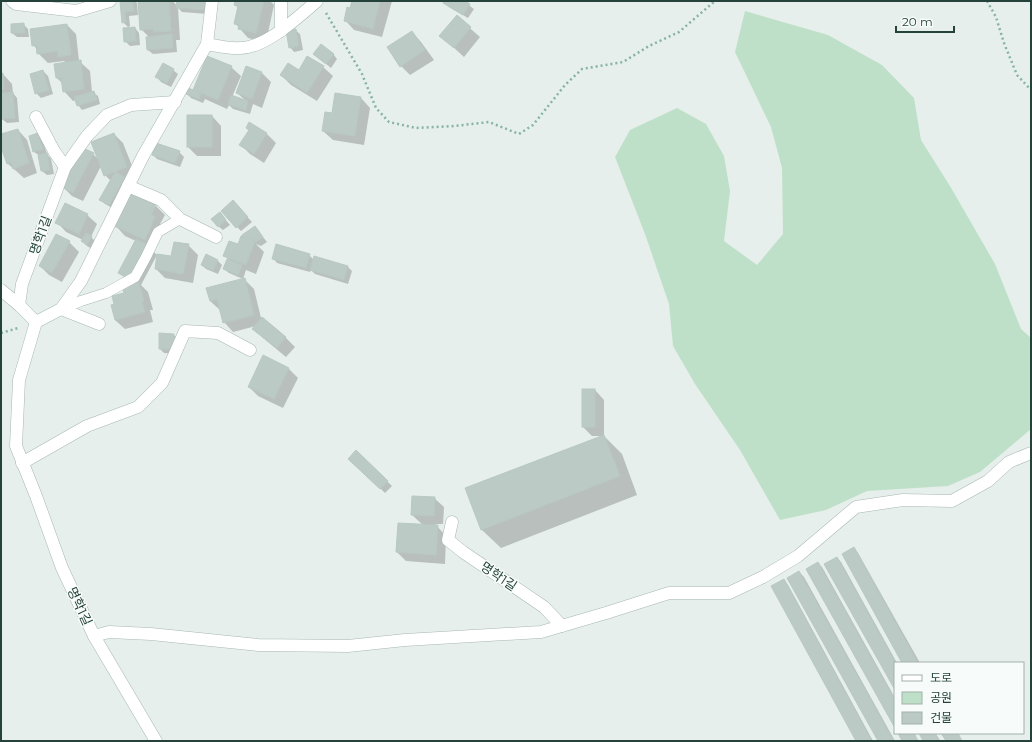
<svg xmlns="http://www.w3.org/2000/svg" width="1032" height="742" font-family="Montserrat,'Noto Sans KR',sans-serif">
<rect width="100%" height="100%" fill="#e6efeb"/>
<polygon fill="#bfe0c8" points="745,11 828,35 882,65 914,98 921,140 950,186 995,264 1021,329 1031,338 1031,429 980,472 948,486 867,491 826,510 780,520 740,450 695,384 673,346 669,304 645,234 615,157 630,130 677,108 706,124 724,156 730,191 724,241 757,265 783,234 782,168 771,127 735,52"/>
<g fill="#0003">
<polygon points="121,1 134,1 137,3 138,15 129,16 130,26 128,27 123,22"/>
<polygon points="139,1 173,1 177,6 178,1 209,1 208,14 182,12 178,8 180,40 176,40 177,52 153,54 148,50 149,37 141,29"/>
<polygon points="236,1 270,1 274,5 266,42 248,38 235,23 238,8 235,5"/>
<polygon points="353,1 392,1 382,37 354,30 345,20 351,9"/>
<polygon points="446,1 463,1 474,9 468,18 449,7 445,3"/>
<polygon points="457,17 480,37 464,57 441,36"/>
<polygon points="23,24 28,29 29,37 17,37 12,33"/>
<polygon points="67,25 76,34 79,61 90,71 92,92 98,96 100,104 82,110 78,105 76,100 73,101 64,91 63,84 57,78 66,63 64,61 48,63 38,53 38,50 33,45"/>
<polygon points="135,28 139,33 140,45 130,46 125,41"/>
<polygon points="295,30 300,34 303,50 294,52 290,47"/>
<polygon points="412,32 421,42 434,60 410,75 401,66"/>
<polygon points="314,54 333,54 337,59 331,68"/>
<polygon points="231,67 241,76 232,97 245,100 237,93 262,73 271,82 262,108 253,104 250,114 233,109 229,105 227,109 205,99 203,103 191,98 187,94 198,93"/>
<polygon points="323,67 333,76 317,101 291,85 281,75"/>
<polygon points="173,70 178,74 171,87 161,82 157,77"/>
<polygon points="43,71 48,76 53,94 41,98 36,93"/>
<polygon points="1,74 3,74 12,84 13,93 17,98 19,122 7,123 2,119"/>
<polygon points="361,98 370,108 364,145 333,140 323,131 333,114"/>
<polygon points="212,116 221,126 221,156 197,156 188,147"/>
<polygon points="250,123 267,134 276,143 264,163 250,154 241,145 250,130"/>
<polygon points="18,130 27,140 37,173 24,178 7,163 1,144 1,135"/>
<polygon points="38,134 42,139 47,154 51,159 54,174 47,175 42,171 40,156 34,152 30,137"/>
<polygon points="114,134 123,143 136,176 114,209 105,204 101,200 111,181 105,175 101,166 83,201 72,196 63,187 93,154 99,160"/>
<polygon points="179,152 184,157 180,167 157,159 153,155"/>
<polygon points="155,205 165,215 160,224 163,227 147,245 157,255 141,285 148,292 153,310 150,310 153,322 125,329 115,320 115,305 125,294 129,282 119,272 136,241 125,236 116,226"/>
<polygon points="237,206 252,222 241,231 237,227"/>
<polygon points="87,215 97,224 91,237 96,242 92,249 87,246 82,241 83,240 66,232 57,222"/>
<polygon points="224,218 230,225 223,230 218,226"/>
<polygon points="255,227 267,242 261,246 256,244 264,252 256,274 246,270 243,279 229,273 224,269 228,259 224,255 246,239"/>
<polygon points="57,235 69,242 79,252 62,282 49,275 40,266"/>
<polygon points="188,245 198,255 193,283 165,278 156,269"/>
<polygon points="206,255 218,261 222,265 218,274 206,269 202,265"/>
<polygon points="309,255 314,260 347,266 352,271 348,284 315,274 311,270 310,272 277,263 273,258"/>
<polygon points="244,279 254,289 261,318 286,338 295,347 286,357 263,338 254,329 256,326 233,332 224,322 220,310 210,301"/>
<polygon points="174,335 178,339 178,354 164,353 160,349"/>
<polygon points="288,368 298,378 283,408 258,396 249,387"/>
<polygon points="595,390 604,400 604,436 622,454 637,495 501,548 482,530 466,489 602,436 592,436 583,427"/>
<polygon points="356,452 392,486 385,493 350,459"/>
<polygon points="434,498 444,507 443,524 435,524 446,536 445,564 406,561 397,552 423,525 412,515"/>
<polygon points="854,548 858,553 920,663 904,663"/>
<polygon points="837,558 841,562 897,663 895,663 895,688"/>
<polygon points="818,563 822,567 895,698 895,726"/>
<polygon points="799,572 804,577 895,741 879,741"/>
<polygon points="784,581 788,585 873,741 857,741"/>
</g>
<g fill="#bbcac4" stroke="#b8c9c2">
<polygon points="120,1 133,1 134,11 125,12 126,22 122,23"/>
<polygon points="138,1 169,1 171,31 154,32 153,29 140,30"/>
<polygon points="177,1 205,1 204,10 176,8"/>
<polygon points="235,1 264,1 256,33 238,29 239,25 234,24 238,6 234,5"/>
<polygon points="352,1 380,1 373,29 344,21 347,7 350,8"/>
<polygon points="444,1 465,1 470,4 463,15 443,3"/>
<polygon points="457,15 471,27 454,48 439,36"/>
<polygon points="24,23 25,33 11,33 11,24"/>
<polygon points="67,24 71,55 58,57 58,51 37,54 36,45 32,46 30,29"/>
<polygon points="135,27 136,41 124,42 123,28"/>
<polygon points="296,29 299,46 289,48 286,30"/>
<polygon points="412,31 425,50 400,67 387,47"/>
<polygon points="172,34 173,48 147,50 146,37"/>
<polygon points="321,44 334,54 326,64 313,54"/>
<polygon points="207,56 232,66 218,100 193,90"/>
<polygon points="307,56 324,66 307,93 280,75 288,63 299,70"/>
<polygon points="81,60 84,89 63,92 61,78 56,78 54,64"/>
<polygon points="163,63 174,69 167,83 155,77"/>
<polygon points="246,66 262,72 252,99 236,93"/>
<polygon points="43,70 49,90 35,94 30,74"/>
<polygon points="1,73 3,73 4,89 1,90"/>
<polygon points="188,88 201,93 199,99 186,94"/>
<polygon points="94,91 97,100 77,106 74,97"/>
<polygon points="13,92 15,118 1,119 1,93"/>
<polygon points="335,93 361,97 355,136 322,131 325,112 332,113"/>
<polygon points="231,95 248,101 246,110 228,105"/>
<rect x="187" y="115" width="25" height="32"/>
<polygon points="249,122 267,133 254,154 239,145 249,130 246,128"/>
<polygon points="18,129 29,163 13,169 11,162 7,164 1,147 1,134"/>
<polygon points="38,133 43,149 33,152 29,136"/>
<polygon points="114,133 127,167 104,176 91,142"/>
<polygon points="156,143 180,151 175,163 152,155"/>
<polygon points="83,148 94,153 73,193 62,187"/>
<polygon points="47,153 50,170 41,171 38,155"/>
<polygon points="115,172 125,177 109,205 99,200"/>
<polygon points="129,193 156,205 151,215 155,217 145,240 114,226"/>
<polygon points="233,200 248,217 236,228 221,211"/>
<polygon points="65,203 88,214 79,234 55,223"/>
<polygon points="220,212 226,220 218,227 211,219"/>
<polygon points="255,226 263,237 250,246 242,235"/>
<polygon points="86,233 92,236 87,245 81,241"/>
<polygon points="56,234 70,241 52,273 39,266"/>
<polygon points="241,236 255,241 246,265 223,256 229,241 238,244"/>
<polygon points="136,239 148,245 130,279 118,273"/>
<polygon points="174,242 189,244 183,274 155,269 157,254 171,256"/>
<polygon points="276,244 310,254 306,268 272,259"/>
<polygon points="206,254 218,260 213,271 201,265"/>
<polygon points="314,256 348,266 344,280 310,270"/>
<polygon points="227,259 242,265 238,275 223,269"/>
<polygon points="245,278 254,315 223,323 217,299 210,301 206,288"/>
<polygon points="139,282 144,301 142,301 145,312 115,320 111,305 114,304 112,296 124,293 122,286"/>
<polygon points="262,317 286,337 277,348 252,329"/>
<polygon points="159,333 174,334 174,350 159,349"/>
<polygon points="263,355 289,368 274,399 248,387"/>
<rect x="582" y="389" width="13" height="38"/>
<polygon points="604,435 620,476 481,530 465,488"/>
<polygon points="356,450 388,481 380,489 348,459"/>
<polygon points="412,496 435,497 434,516 411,515"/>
<polygon points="398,523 438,525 436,555 396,552"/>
<polygon points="854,547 918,663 902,663 842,554"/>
<polygon points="837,557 896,663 895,663 895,690 824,564"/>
<polygon points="818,562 895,700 895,728 806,569"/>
<polygon points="799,571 894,741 878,741 787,578"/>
<polygon points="784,579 872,741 856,741 771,586"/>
<polygon points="898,733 914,733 918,741 902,741"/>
<polygon points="919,733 935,733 940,741 923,741"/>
<polygon points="941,733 958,733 962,741 946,741"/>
</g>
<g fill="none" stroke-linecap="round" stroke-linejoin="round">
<defs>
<polyline id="lane" points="61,309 81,301 106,293 135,277 146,257 158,232 180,219"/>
<g id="street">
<polyline points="12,1 16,4 76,11 110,1"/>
<polyline points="281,1 281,31"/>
<path d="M 207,44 C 218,46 230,49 241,48 C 267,47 298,17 317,1"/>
<polyline points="36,117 54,151 65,167"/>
<polyline points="128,186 161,200 180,219 216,237"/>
<polyline points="1,290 19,305 36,322"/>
<polyline points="19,305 22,284 65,167 87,136 107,115 131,105 175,102"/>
<polyline points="61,309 99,324"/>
<polyline points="22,463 87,426 138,407 162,383 185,331 218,333 250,350"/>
<polyline points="452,522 448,540 463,552 544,607 562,626"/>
<polyline points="94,636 109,632 151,634 258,645 348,646 405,640 541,632 606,613 669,593 729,593 763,577 798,556 856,507 903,500 952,501 988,481 1009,462 1031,453"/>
<polyline points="156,741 94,636 62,568 36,496 16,446 19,380 36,322 61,309 81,281 143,156 207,44 212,1"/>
</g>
</defs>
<use href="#lane" stroke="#a8b8b2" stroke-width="11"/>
<use href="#street" stroke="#a8b8b2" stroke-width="13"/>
<g stroke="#86b3a5" stroke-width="2.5" stroke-dasharray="2 3" stroke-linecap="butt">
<polyline points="987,1 996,17 1004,43 1017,75 1031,90"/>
<polyline points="326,13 362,74 376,108 389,122 416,128 454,126 489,122 519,134 533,125 565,85 582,69 623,62 649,46 679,32 715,1"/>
<polyline points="1,333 18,328"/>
</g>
<use href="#lane" stroke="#fff" stroke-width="10"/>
<use href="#street" stroke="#fff" stroke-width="12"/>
</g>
<g text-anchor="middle" stroke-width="3" stroke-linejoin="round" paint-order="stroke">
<g font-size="13" fill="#24423a" stroke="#f7fbf9">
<text transform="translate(40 235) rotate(-70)" y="5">명학1길</text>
<text transform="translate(499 576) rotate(34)" y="5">명학1길</text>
<text transform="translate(80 606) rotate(65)" y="5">명학1길</text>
</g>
</g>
<rect width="1032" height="742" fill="none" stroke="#24423a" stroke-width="4"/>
<rect x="894" y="662" width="130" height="72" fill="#f7fbf9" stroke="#a3b1ad"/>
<rect x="902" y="675" width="20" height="6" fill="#ffffff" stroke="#a3b1ad"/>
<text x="930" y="682" font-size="12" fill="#24423a">도로</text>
<rect x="902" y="692" width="20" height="12" fill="#bfe0c8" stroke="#a3b1ad"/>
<text x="930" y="702" font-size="12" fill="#24423a">공원</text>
<rect x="902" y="712" width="20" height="12" fill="#bbcac4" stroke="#a3b1ad"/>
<text x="930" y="722" font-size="12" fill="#24423a">건물</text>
<path d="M896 26v6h58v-6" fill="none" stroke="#24423a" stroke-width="2"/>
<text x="902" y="26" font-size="12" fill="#24423a" stroke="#f7fbf9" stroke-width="3" paint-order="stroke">20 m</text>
</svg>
